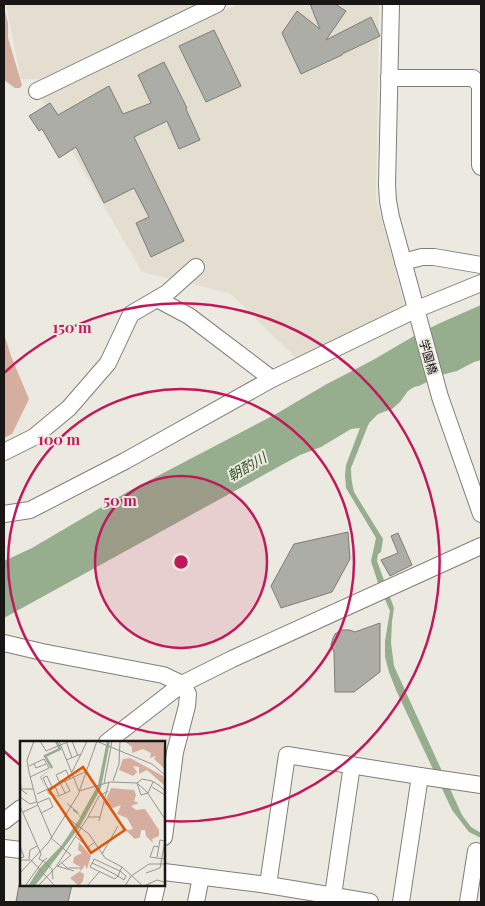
<svg xmlns="http://www.w3.org/2000/svg" width="485" height="906" font-family="'Playfair Display','Noto Sans JP',serif">
<rect width="100%" height="100%" fill="#ece9e1"/>
<g fill="#e3decf">
<polygon points="6,4 197,4 40,79 21,79"/>
<polygon points="239,4 379,4 376,199 405,307 302,364 230,293 142,272 37,91"/>
</g>
<g fill="#d6ae9f">
<polygon points="4,7 8,23 8,38 22,85 20,88 15,88 4,80"/>
<polygon points="4,334 11,356 29,399 12,434 4,438"/>
</g>
<path fill="#96ad8e" d="M 481,305 L 481,360 L 474,362 L 457,371 L 441,375 L 419,386 L 414,387 L 408,391 L 400,402 L 392,409 L 378,414 L 369,423 L 351,468 C 351,477 352,484 354,492 L 383,539 L 381,552 L 378,554 L 377,561 L 394,608 L 392,621 L 391,643 L 394,666 L 462,815 L 471,827 L 481,833 L 481,838 L 469,832 L 452,810 L 396,690 L 389,672 L 385,657 L 385,641 L 390,611 L 378,583 L 371,561 L 376,538 L 346,488 L 345,476 L 346,465 L 360,428 L 351,429 L 321,447 L 300,455 L 4,618 L 4,561 L 32,548 L 129,491 L 276,414 L 325,385 L 373,360 L 414,336 L 438,324 Z"/>
<g fill="#acada6" stroke="#7d7e77">
<polygon points="310,4 335,4 346,11 326,40 371,17 380,36 342,54 342,55 301,74 282,33 297,11 320,29"/>
<polygon points="214,30 241,86 206,102 179,46"/>
<polygon points="164,62 187,108 186,109 200,140 179,149 167,121 134,137 184,241 151,257 136,223 149,217 134,188 104,203 76,147 59,158 42,129 39,131 29,116 50,103 58,115 109,86 123,114 151,103 138,75"/>
<polygon points="348,532 350,559 332,592 281,608 271,586 294,544"/>
<polygon points="398,533 412,565 390,576 381,560 398,553 391,536"/>
<polygon points="380,623 380,672 354,692 335,692 334,652 331,645 333,638 335,634 341,630 350,630 355,632"/>
<polygon points="19,885 72,885 68,902 16,902"/>
</g>
<g fill="none" stroke-linecap="round" stroke-linejoin="round">
<defs>
<g id="minor">
<polyline points="391,4 387,185 388,201 391,217 440,397 481,514"/>
<polyline points="389,78 473,78 480,85 480,165 481,167"/>
<polyline points="37,91 217,4"/>
<polyline points="403,262 422,257 434,257 481,265"/>
<polyline points="272,379 415,310 481,283"/>
<polyline points="4,452 34,437 69,408 108,363 131,314 167,293 196,267"/>
<polyline points="4,514 30,510 125,461 272,379 189,316 157,299"/>
<polyline points="4,643 42,652 163,675 182,684 188,694 187,706 175,752 164,837"/>
<polyline points="107,742 182,684 232,659 481,546"/>
<polyline points="420,776 481,785"/>
<polyline points="4,821 21,808"/>
<polyline points="4,848 21,850"/>
<polyline points="164,872 268,885 370,902"/>
<polyline points="268,885 287,755 420,776 401,902"/>
<polyline points="153,902 157,885"/>
<polyline points="196,902 201,877"/>
<polyline points="332,902 352,765"/>
<polyline points="468,902 476,851"/>
</g>
</defs>
<use href="#minor" stroke="#817e77" stroke-width="18"/>
<use href="#minor" stroke="#fff" stroke-width="16"/>
</g>
<circle cx="181" cy="562" r="86" fill="#c2185b" fill-opacity=".12"/>
<g fill="none" stroke="#c2185b" stroke-width="2.5">
<circle cx="181" cy="562" r="86"/>
<circle cx="181" cy="562" r="173"/>
<path d="M20 765A259 259 0 0 1 4 751M4 373A259 259 0 1 1 165 821"/>
</g>
<g text-anchor="middle" stroke-width="4" stroke-linejoin="round" paint-order="stroke">
<g font-size="12" fill="#181715" stroke="#ece9e1">
<text transform="translate(428 357) rotate(74)" y="4">学園橋</text>
</g>
<g font-size="14" font-style="italic" fill="#375729" stroke="#ece9e1">
<text transform="translate(247 467) rotate(-30)" y="5">朝酌川</text>
</g>
</g>
<g transform="translate(20 741)">
<rect width="145" height="145" fill="#ece9e1"/>
<path d="M 104,0 L 143,0 L 145,28 L 134,18 L 136,15 L 130,17 L 131,12 L 123,8 L 112,12 L 112,6 ZM 110,17 L 143,35 L 145,45 L 127,29 L 119,33 L 119,26 L 113,25 L 117,31 L 113,35 L 99,29 L 103,18 ZM 91,47 L 114,49 L 116,54 L 114,60 L 119,62 L 111,65 L 116,69 L 125,68 L 139,89 L 139,95 L 132,98 L 133,102 L 126,95 L 125,89 L 121,89 L 120,96 L 115,98 L 100,84 L 108,89 L 113,88 L 107,77 L 97,73 L 101,64 L 93,67 L 84,63 ZM 59,101 L 71,115 L 67,128 L 65,124 L 60,131 L 64,133 L 63,140 L 59,145 L 50,137 L 60,130 L 61,126 L 53,122 L 54,116 L 62,112 L 58,109 Z" fill="#d6ae9f"/>
<path d="M 87,0 L 90,0 L 81,47 L 59,87 L 15,145 L 8,145 L 19,128 L 42,104 L 60,77 L 58,73 L 53,70 L 53,68 L 49,65 L 46,61 L 35,54 L 30,54 L 28,52 L 20,36 L 32,27 L 21,36 L 26,48 L 30,53 L 36,54 L 46,61 L 58,71 L 60,76 L 78,44 Z" fill="#96ad8e"/>
<path fill="none" stroke="#96ad8e" stroke-width="2.5" d="M 32,27 L 25,15 L 40,8 L 36,0"/>
<path fill="none" stroke="#97958f" stroke-width="1" d="M 14,0 L 7,19 L 9,31 L 17,62 L 32,97M 20,0 L 26,10 L 50,0M 39,0 L 59,50 L 90,41 L 117,42 L 127,51 L 145,78M 46,0 L 52,17M 52,0 L 58,15M 76,0 L 132,23 L 145,34M 46,19 L 61,13 L 67,0M 14,23 L 16,27 L 26,23M 9,25 L 24,18 L 29,27 L 10,36M 0,31 L 1,48M 52,31 L 61,13M 93,40 L 99,23 L 100,0M 133,41 L 128,52 L 121,54 L 117,42 L 122,38 L 132,40 L 133,41 L 134,41 L 141,46 L 145,50M 84,43 L 92,0M 35,45 L 39,55 L 50,50 L 45,40M 132,46 L 145,54M 28,48 L 23,37 L 27,35 L 32,46M 45,52 L 36,34 L 46,29 L 50,38M 7,53 L 0,48 L 14,48M 17,53 L 67,30M 0,56 L 10,63 L 16,61M 17,62 L 29,57 L 33,66 L 21,72M 0,65 L 21,113 L 19,118 L 23,120 L 27,117M 3,71 L 18,64M 45,75 L 69,93 L 85,117 L 102,126 L 123,145M 80,76 L 68,76 L 79,55 L 88,50M 79,80 L 89,41M 56,96 L 68,106 L 74,102M 31,97 L 51,114 L 38,125M 0,105 L 4,116 L 0,117M 139,106 L 134,105 L 130,116 L 145,118M 82,113 L 98,85M 137,116 L 140,99 L 145,100M 9,118 L 10,109 L 17,105M 0,119 L 11,119 L 35,145M 42,122 L 47,127 L 62,127M 72,122 L 85,128 L 98,135 L 104,139 L 106,135 L 100,130 L 74,118 L 73,121 L 72,122 L 70,126 L 95,138 L 98,135 L 100,130 L 102,126M 37,125 L 54,130M 0,132 L 28,102 L 58,54 L 77,0M 126,132 L 140,127 L 145,100M 5,145 L 23,120 L 32,128 L 33,138M 18,145 L 36,126 L 68,76M 67,145 L 80,130M 105,145 L 111,135 L 129,123 L 145,123M 124,145 L 137,139 L 144,141"/>
<path fill="#de560c" fill-opacity="0.15" stroke="#de560c" stroke-width="2.5" d="M 63,26 L 105,89 L 71,112 L 29,49 Z"/>
<rect width="145" height="145" fill="none" stroke="#181715" stroke-width="2.5"/>
</g>
<circle cx="181" cy="562" r="8" fill="#c2185b" stroke="#ece9e1" stroke-width="2.5"/>
<g font-size="15" text-anchor="middle" font-weight="bold" fill="#c2185b" stroke="#ece9e1" stroke-width="4" stroke-linejoin="round" paint-order="stroke">
<text x="72" y="333">150 m</text>
<text x="59" y="445">100 m</text>
<text x="120" y="506">50 m</text>
</g>
<rect width="485" height="906" fill="none" stroke="#181715" stroke-width="10"/>
</svg>
